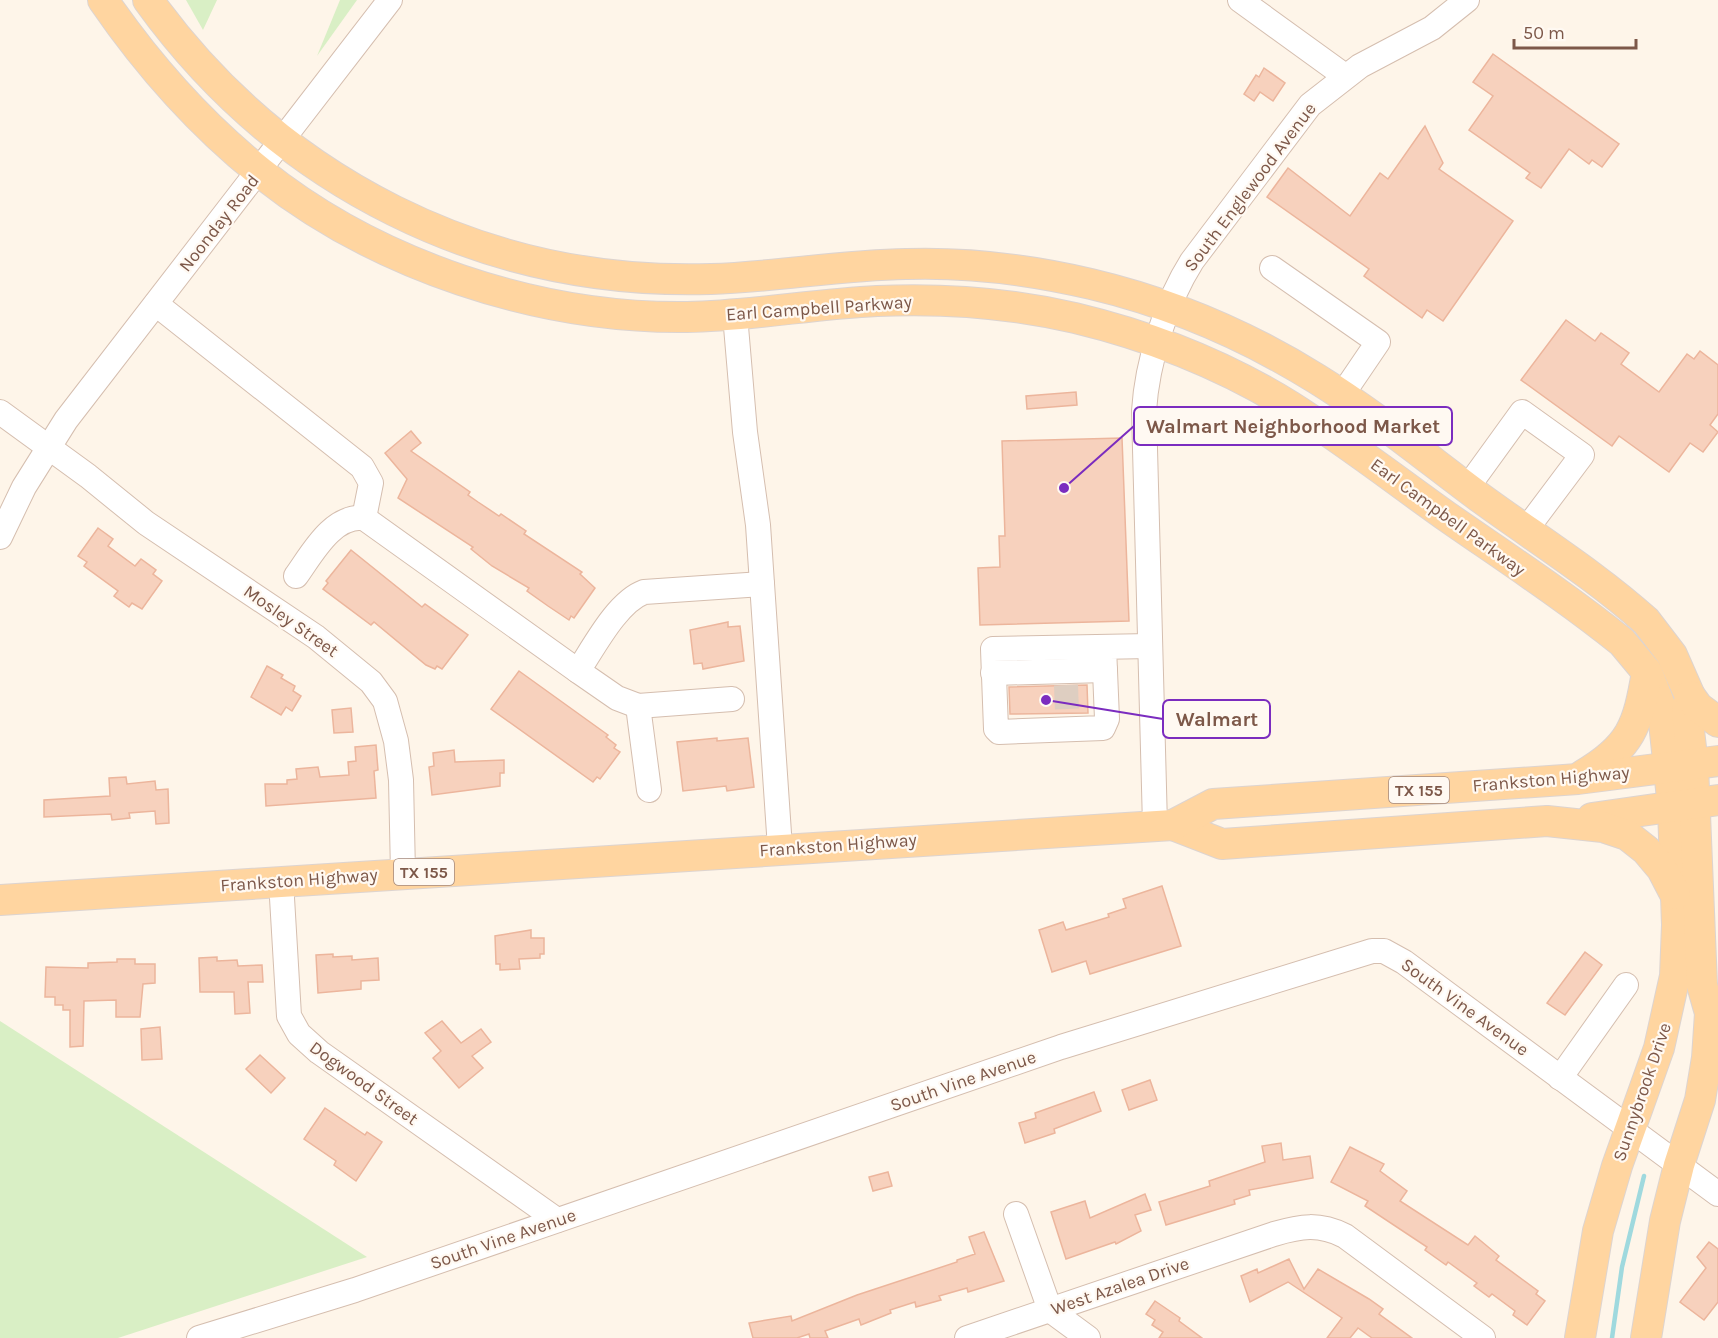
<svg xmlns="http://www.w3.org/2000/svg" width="1718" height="1338" font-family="Karla,sans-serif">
<rect width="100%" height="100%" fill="#fef5e9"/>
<g fill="#d9efc5">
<polygon points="186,0 217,0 203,30"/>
<polygon points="340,0 357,0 317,56"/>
<polygon points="0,1021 367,1257 118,1338 0,1338"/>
</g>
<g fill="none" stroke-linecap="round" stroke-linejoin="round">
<polyline stroke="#9fd9de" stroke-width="4.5" points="1612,1338 1622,1267 1644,1176"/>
</g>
<g fill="#f7d1bd" stroke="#ecb59c" stroke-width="1.5">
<polygon points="1493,54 1619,144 1602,167 1592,160 1589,164 1569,149 1541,188 1526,178 1530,173 1469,130 1493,96 1473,82"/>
<polygon points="1264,68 1285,83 1273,101 1260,92 1254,101 1244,94 1256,75 1259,77"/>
<polygon points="1425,126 1443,163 1439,169 1513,221 1443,321 1427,310 1422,318 1364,276 1369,269 1267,197 1288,168 1350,216 1380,173 1388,179"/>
<polygon points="1566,320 1595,341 1601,333 1629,353 1621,364 1659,392 1687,354 1694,359 1700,351 1718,365 1718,414 1710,425 1718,432 1703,452 1690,443 1669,472 1619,436 1612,446 1521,380"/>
<polygon points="1076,392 1077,405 1027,409 1026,396"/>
<polygon points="411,431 421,443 411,451 470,492 468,495 478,502 499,516 501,514 526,531 524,534 582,572 580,574 595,588 574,618 571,616 569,620 548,606 527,591 529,588 492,566 471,549 473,547 398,498 407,479 385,453"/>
<polygon points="1122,438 1129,621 980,625 978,568 1000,567 999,536 1005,536 1002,441"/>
<polygon points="98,528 113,539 108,546 135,566 141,559 156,570 153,574 162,581 142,609 132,603 129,607 114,596 118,591 84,566 87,562 78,556"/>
<polygon points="351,550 422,607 425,604 468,635 442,669 437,666 435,669 426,665 374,622 371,625 323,589 328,583 326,581"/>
<polygon points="728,622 728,627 740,626 744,661 703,669 702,663 694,664 690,630"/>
<polygon points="267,666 283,675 281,678 295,686 293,691 301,696 292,711 286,707 281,715 251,697"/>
<polygon points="519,671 608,735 606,737 616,745 614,748 620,752 600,779 597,777 593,782 491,709"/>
<polygon points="1087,685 1088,713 1010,714 1009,687"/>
<polygon points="351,708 353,732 334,733 332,710"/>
<polygon points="717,738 717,741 748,738 754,787 727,791 726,786 683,791 677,742"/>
<polygon points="376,745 378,770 374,771 376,798 266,806 265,784 287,784 287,780 297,779 296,769 318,767 320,777 349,775 348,762 356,761 355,747"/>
<polygon points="454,750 455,762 504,760 504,773 500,773 500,786 432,795 429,767 434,766 433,753"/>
<polygon points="126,777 127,784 155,781 156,790 168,789 169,823 156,824 155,811 129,813 130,818 112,820 111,814 44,817 44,800 110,796 109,778"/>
<polygon points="1162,886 1181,946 1090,974 1086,961 1052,972 1039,930 1063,922 1066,930 1109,917 1108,914 1126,908 1123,899"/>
<polygon points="531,930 531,938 544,938 544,954 540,954 540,958 519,959 520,969 500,970 500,964 496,964 495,936"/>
<polygon points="1585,952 1602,965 1565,1015 1547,1003"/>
<polygon points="333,954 333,957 352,956 352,960 378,958 379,980 361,981 361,989 318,993 316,955"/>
<polygon points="217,957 217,961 237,960 238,966 262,965 263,982 248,982 250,1013 235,1014 234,992 200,992 199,958"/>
<polygon points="117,959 135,959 135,964 155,964 155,983 143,984 140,1017 116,1017 116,1000 84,1001 83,1046 70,1047 70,1010 63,1010 63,1005 55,1005 55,997 45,997 46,967 88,968 88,963 117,962"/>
<polygon points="442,1021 461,1043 481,1029 491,1042 472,1056 483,1068 459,1088 433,1058 441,1051 425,1033"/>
<polygon points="160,1027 162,1059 142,1060 141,1029"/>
<polygon points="260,1055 285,1078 271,1093 246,1069"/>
<polygon points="1150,1080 1157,1100 1129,1110 1122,1090"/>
<polygon points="1094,1092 1101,1111 1054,1129 1055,1133 1025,1143 1019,1123 1036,1118 1035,1113"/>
<polygon points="325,1108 365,1135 367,1132 382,1142 356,1181 334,1165 336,1161 304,1139"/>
<polygon points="1281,1143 1283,1160 1310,1156 1313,1178 1249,1190 1250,1195 1234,1200 1235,1204 1166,1225 1159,1202 1210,1186 1209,1181 1265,1162 1262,1146"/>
<polygon points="1350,1147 1384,1164 1380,1171 1407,1191 1400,1201 1468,1245 1475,1236 1499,1256 1496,1260 1538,1291 1536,1294 1545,1301 1527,1325 1513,1315 1515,1311 1492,1294 1489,1297 1474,1286 1477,1283 1448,1262 1446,1265 1425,1250 1427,1247 1365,1206 1368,1201 1331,1182"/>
<polygon points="888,1172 892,1186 873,1191 869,1177"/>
<polygon points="1145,1194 1151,1210 1135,1215 1141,1231 1116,1244 1115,1242 1066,1259 1051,1212 1085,1201 1090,1218"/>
<polygon points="984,1232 1004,1281 968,1292 967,1288 939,1296 941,1300 916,1307 915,1302 890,1310 891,1313 861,1325 859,1319 825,1331 828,1338 810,1338 809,1334 797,1338 753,1338 749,1323 791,1316 792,1321 857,1295 957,1262 957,1260 975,1254 969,1237"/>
<polygon points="1709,1242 1718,1249 1718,1302 1704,1320 1680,1302 1706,1268 1697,1257"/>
<polygon points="1289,1259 1304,1289 1318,1269 1369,1299 1383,1309 1379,1314 1412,1338 1372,1338 1358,1328 1350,1338 1327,1338 1342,1318 1288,1282 1250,1302 1241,1276 1257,1269 1258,1273"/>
<polygon points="1155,1301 1180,1318 1179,1321 1202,1338 1159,1338 1163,1332 1152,1325 1155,1320 1146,1314"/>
</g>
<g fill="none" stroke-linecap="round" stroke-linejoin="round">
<polyline stroke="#decec1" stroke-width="24" stroke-dasharray="24 12" stroke-linecap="butt" points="1066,685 1067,713"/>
<defs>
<g id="minor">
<polyline points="1240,0 1345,76"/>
<polyline points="1272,268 1378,342 1342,395"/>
<polyline points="156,304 362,467 371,483 364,518"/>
<polyline points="735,315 745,432 758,525 780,848"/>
<polyline points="0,412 88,476 146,523 316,637 371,682 385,701 396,741 401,780 403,873"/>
<polyline points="1467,488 1522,412 1582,455 1525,531"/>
<polyline points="0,537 24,487 66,420 390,0"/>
<path d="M 296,576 C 312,554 332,515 364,518 L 578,671"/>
<polyline points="1104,647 1107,719 1103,728 999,732 996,729 993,649 1150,646"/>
<polyline points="993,673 1105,670"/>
<polyline points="638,706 732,699"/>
<path d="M 649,790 L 638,706 L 617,698 L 578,671 C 594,647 617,602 644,592 L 762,584"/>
<path d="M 1155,825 L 1144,411 C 1147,362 1166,302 1192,261 L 1310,105 L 1360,66 L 1432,28 L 1467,0"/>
<polyline points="281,881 289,1016 299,1034 319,1052 557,1220"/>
<polyline points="1560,1078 1626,985"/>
<polyline points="1016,1214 1050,1310 1088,1338"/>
<polyline points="199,1338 355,1290 1061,1047 1372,951 1384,951 1404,962 1718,1194"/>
<path d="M 967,1338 L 1274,1234 C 1301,1226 1319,1223 1345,1236 L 1483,1338"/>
</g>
<g id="major">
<path d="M 103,0 C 147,64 199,123 260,172 C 376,265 538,319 687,317 C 751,316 813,304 877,301 C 943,298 1010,303 1075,318 C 1150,336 1224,365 1290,406 C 1344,440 1394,479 1446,516 C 1505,557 1566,597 1622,642 L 1647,672 L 1663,713 L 1673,808 L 1677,925 L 1675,976 L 1659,1048 L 1617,1166 L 1598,1231 L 1580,1338"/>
<path d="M 148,0 C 280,183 485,286 711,279 C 776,277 840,265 906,264 C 967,262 1031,270 1091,284 C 1171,303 1248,336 1317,379 C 1375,415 1428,459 1482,499 C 1537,539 1596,576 1646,621 L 1672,655 L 1690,696 L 1687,713 L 1693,765 L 1702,985 L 1710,1013 L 1707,1058 L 1700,1100 L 1679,1165 L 1665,1221 L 1646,1338"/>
<polyline points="1690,696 1698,707 1718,722"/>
<path d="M 1583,775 C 1631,747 1638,726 1647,672"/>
<polyline points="1592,818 1718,800"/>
<polyline points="1173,825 1222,844 1547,821 1603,827 1627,835 1646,850 1662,869 1675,894"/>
<polyline points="0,900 1173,825 1213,804 1578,779 1718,761"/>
</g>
</defs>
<use href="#minor" stroke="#d5beaf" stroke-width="26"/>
<use href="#major" stroke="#ddd4d0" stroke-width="32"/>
<use href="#minor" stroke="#fff" stroke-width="24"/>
<use href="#major" stroke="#ffd5a0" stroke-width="30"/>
</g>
<g text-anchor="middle" stroke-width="4.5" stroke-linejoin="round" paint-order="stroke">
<g fill="#fff9f2" stroke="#a4887c" stroke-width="1.5">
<rect x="1389" y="777" width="60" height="26" rx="4.5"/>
<rect x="394" y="859" width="60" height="26" rx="4.5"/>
</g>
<g font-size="16" font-weight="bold" fill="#7d5849">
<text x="1419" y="796">TX 155</text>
<text x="424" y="878">TX 155</text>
</g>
<g font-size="18" fill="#7d5849" stroke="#fff9f2">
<text transform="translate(1250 187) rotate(-53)" y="6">South Englewood Avenue</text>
<text transform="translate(219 223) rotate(-52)" y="6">Noonday Road</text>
<text transform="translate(819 308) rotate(-4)" y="6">Earl Campbell Parkway</text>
<text transform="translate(1448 517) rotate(36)" y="6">Earl Campbell Parkway</text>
<text transform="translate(291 621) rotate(35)" y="6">Mosley Street</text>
<text transform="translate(1551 779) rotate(-5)" y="6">Frankston Highway</text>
<text transform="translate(838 845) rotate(-4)" y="6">Frankston Highway</text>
<text transform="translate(299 880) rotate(-4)" y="6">Frankston Highway</text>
<text transform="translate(1465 1007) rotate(36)" y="6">South Vine Avenue</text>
<text transform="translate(963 1081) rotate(-19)" y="6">South Vine Avenue</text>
<text transform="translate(364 1083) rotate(36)" y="6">Dogwood Street</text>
<text transform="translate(1642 1092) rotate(-71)" y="6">Sunnybrook Drive</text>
<text transform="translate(503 1239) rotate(-19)" y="6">South Vine Avenue</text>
<text transform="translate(1120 1286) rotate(-19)" y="6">West Azalea Drive</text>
</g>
</g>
<path fill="none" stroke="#7b2cbf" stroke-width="2" d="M1064 488L1134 426M1046 700L1163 719"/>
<g fill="#7b2cbf" stroke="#fff9f2" stroke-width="2">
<circle cx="1064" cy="488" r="6"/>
<circle cx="1046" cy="700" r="6"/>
</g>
<g fill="#fff9f2" stroke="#7b2cbf" stroke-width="2">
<rect x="1134" y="407" width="318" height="38" rx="6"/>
<rect x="1163" y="700" width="107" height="38" rx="6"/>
</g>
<g font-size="20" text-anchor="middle" font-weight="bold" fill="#7d5849">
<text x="1293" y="433">Walmart Neighborhood Market</text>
<text x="1217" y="726">Walmart</text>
</g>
<path d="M1514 39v9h122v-9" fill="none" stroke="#7d5849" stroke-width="3"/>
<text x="1523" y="39" font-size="18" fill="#7d5849" stroke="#fff9f2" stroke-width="4.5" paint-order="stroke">50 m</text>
</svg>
